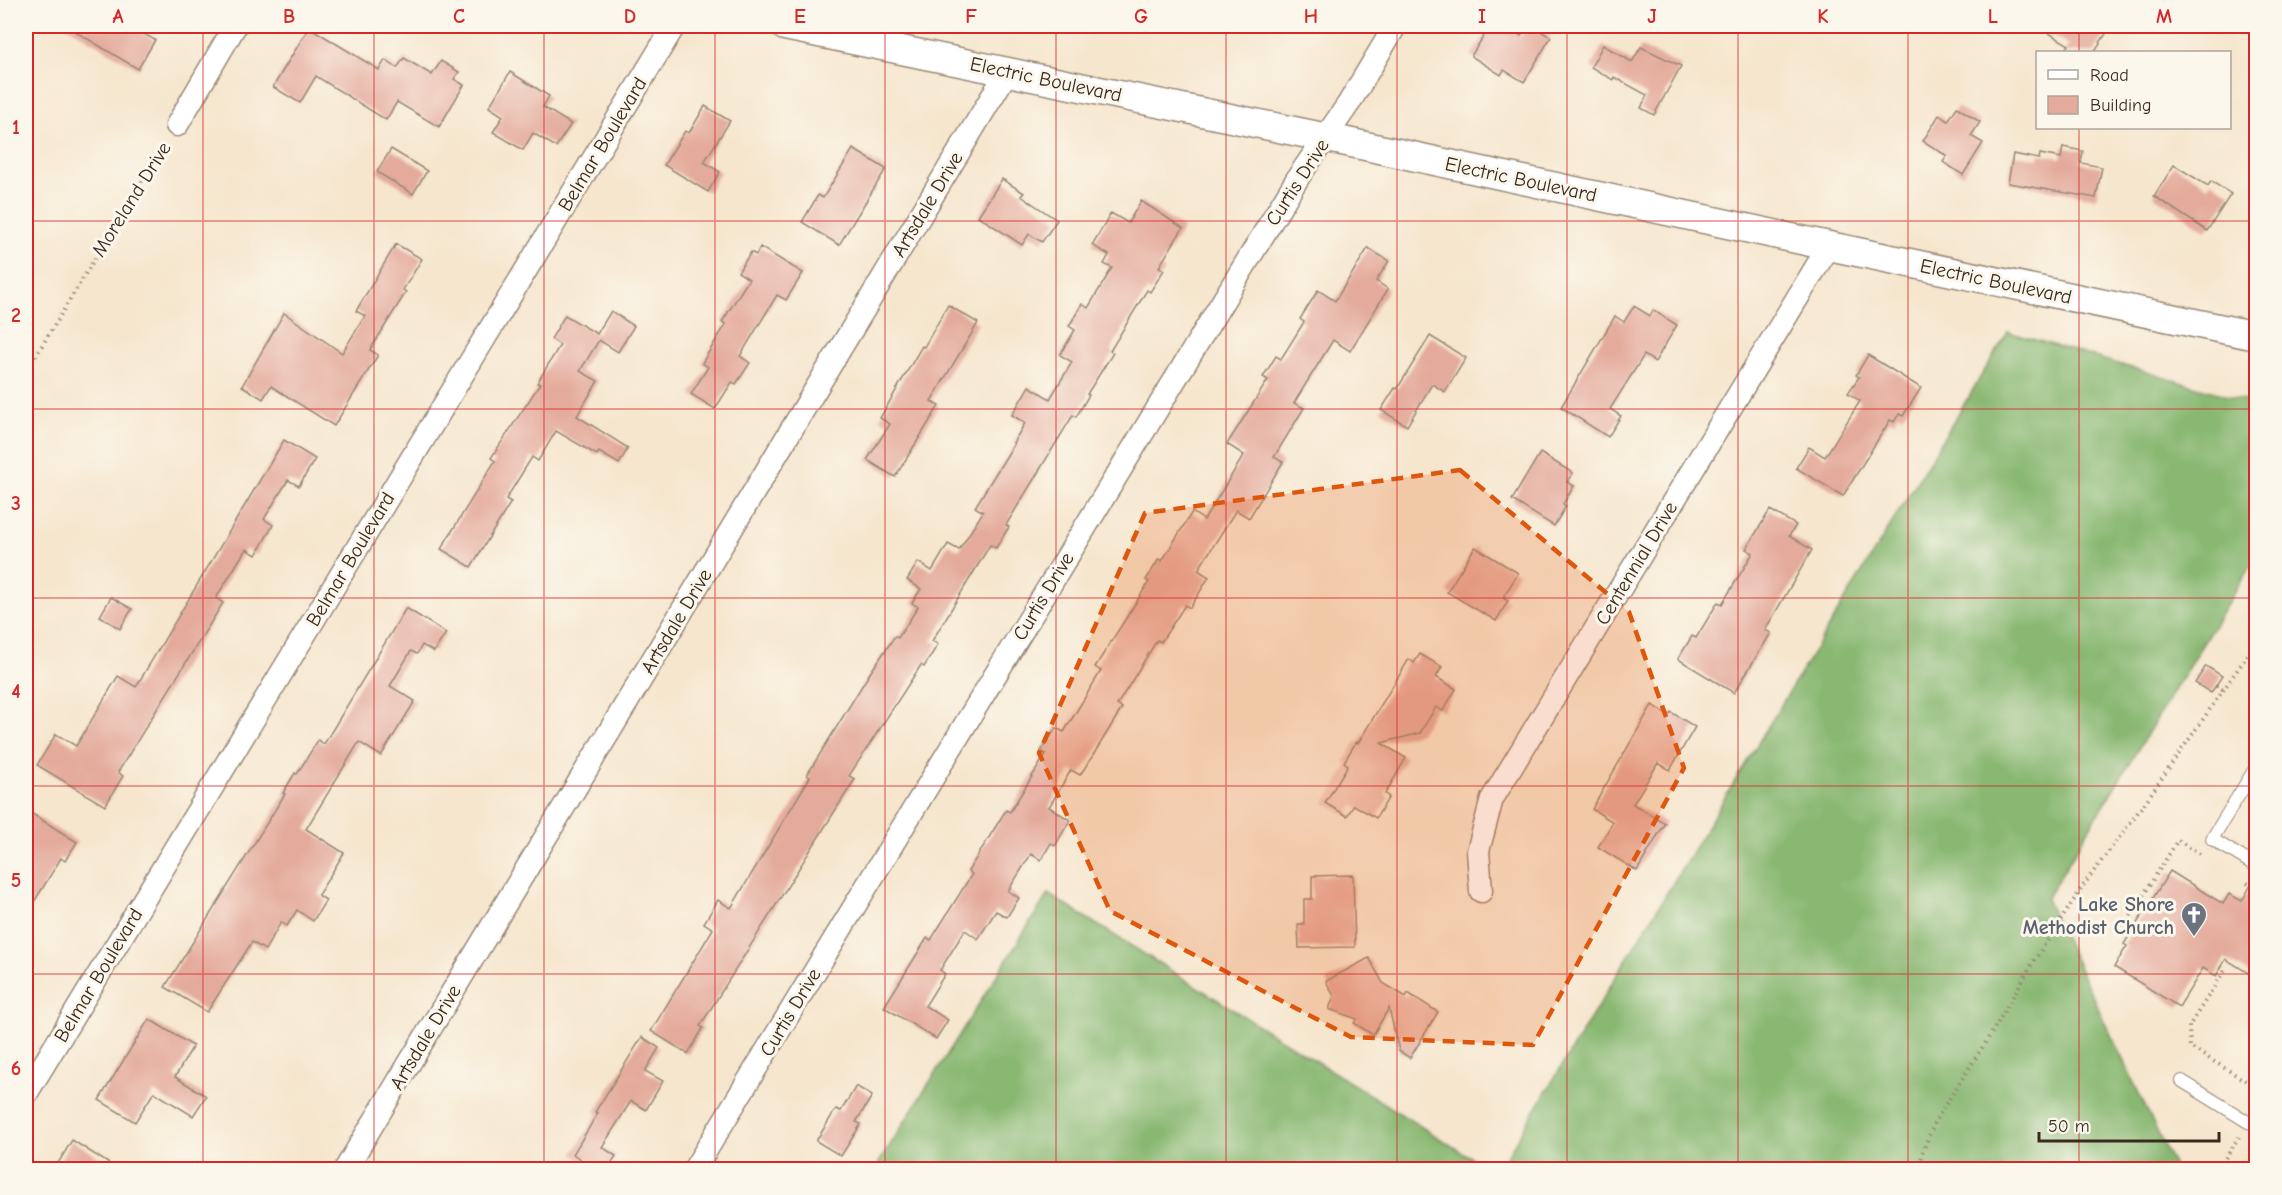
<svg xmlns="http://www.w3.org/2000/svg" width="2282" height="1195" font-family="'Comic Neue',sans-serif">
<rect width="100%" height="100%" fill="#fbf7ec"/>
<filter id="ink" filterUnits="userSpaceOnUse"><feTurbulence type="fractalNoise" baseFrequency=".0167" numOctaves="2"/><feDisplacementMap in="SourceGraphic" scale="12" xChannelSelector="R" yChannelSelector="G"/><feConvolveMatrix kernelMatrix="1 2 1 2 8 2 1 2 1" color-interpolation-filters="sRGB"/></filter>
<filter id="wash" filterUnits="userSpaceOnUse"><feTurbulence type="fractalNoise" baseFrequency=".008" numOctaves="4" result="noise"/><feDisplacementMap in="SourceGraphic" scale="24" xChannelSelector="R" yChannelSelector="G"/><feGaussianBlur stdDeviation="1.35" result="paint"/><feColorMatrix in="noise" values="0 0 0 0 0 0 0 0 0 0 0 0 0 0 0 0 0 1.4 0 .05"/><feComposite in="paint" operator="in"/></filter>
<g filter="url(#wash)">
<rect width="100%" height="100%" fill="#f6e6ce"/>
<g fill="#89b872" stroke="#627148" stroke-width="1.5">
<polygon points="2008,332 2256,404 2256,557 2046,899 2175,1169 1499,1169"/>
<polygon points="1048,894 1489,1169 875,1169"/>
</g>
<g id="blocks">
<g fill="#e4aa9b">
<polygon points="66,26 130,26 155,40 138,69"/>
<polygon points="1490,26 1504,26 1521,36 1528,26 1532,26 1551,37 1524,82 1504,70 1501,75 1471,56"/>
<polygon points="2037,26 2111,26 2094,52 2064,52 2069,45"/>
<polygon points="309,27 379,70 385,60 397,68 404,58 432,75 441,61 459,72 454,79 464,85 439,127 397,102 386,120 316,76 300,103 273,87"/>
<polygon points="1603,45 1632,62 1641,47 1681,66 1654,115 1641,108 1647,95 1614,77 1613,80 1591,67"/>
<polygon points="510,72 549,96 543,107 571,124 556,147 533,133 523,150 493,132 503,116 489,107"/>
<polygon points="705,106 730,121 704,162 720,172 708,192 664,165 685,131 689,133"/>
<polygon points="1957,107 1980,122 1971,136 1983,143 1963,175 1943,162 1947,156 1923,141 1939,115 1948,121"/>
<polygon points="2063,147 2083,151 2081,163 2102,167 2096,198 2008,183 2013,154 2039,159 2040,154 2061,158"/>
<polygon points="391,149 427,171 413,194 377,172"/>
<polygon points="853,149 886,169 839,245 802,222 818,195 823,198"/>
<polygon points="2174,165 2208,186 2211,181 2231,194 2207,231 2154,196"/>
<polygon points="1002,179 1024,193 1021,196 1057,220 1042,242 1029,234 1022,245 978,216"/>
<polygon points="1141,201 1183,228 1159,267 1164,270 1150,292 1147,290 1110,351 1113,353 1087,394 1089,395 1076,417 1073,415 1006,525 1009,527 996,548 990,545 932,641 938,644 924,667 921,665 849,776 855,779 700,1026 703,1028 688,1054 651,1031 713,929 704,923 718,900 731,908 810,777 807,775 868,676 895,636 898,638 918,607 912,603 921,589 907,580 918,562 932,571 948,544 959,550 983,512 975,507 1014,444 1013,443 1025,423 1012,415 1029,386 1050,399 1072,362 1060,355 1075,330 1069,326 1082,304 1088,308 1112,268 1104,264 1109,255 1092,245 1111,213 1128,223"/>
<polygon points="396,244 422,259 403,290 406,292 370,350 378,355 334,426 271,386 263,399 242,386 284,313 342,353 365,316 356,311"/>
<polygon points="760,247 803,273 786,300 777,295 740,356 750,363 736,384 732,382 715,409 691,394 708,367 702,363 726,324 722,322 749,279 738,272 751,252 756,255"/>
<polygon points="1368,248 1389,261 1376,281 1388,289 1350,351 1333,340 1294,403 1304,408 1274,457 1283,462 1249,518 1236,510 1198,570 1209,577 1190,608 1185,605 1161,642 1157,640 1117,705 1122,708 1092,757 1080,775 1071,770 1049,807 1070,820 1055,846 1051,843 1041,860 1031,854 1008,891 1019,898 1007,917 996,911 978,939 965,930 940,970 945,974 925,1006 948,1020 936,1039 884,1007 927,938 931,940 972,874 968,871 1006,810 1010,812 1046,754 1041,751 1056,728 1064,732 1101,671 1095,667 1149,582 1146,580 1159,559 1162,561 1192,512 1204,520 1244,455 1227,444 1268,380 1263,377 1276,356 1281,359 1304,322 1300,319 1318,290 1335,301"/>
<polygon points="948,305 978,323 931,401 939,406 895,477 867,460 890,424 880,418 922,346 924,347"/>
<polygon points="1634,306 1650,316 1653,310 1677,325 1655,362 1644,355 1610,409 1621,416 1608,437 1561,407 1615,316 1624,322"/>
<polygon points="611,311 634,326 618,352 599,340 580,371 598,381 577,416 628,448 619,464 599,452 597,455 556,431 538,461 532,457 506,499 511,502 471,567 441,549 495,461 491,458 540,384 537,383 560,345 551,339 565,315 597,334"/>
<polygon points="1430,336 1466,358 1445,392 1432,384 1407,426 1381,410 1395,388 1397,389"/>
<polygon points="1868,355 1921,388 1903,416 1899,414 1894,422 1890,420 1843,496 1796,468 1809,447 1825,457 1860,401 1848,393 1859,377 1856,375"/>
<polygon points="284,440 315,459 299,486 288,480 264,519 273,525 256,555 246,549 216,598 223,603 118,772 123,776 105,806 37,765 56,734 76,746 118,676 136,687"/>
<polygon points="1540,453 1573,473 1567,482 1574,486 1563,504 1566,506 1554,526 1512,500"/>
<polygon points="1770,510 1796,525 1789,536 1812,550 1765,630 1771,633 1734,693 1678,659 1692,636 1696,638 1718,602 1722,604 1753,553 1746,549"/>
<polygon points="1475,547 1518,573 1503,598 1508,601 1496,621 1447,592"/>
<polygon points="111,597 132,609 120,629 100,616"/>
<polygon points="406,608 446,633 434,652 422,645 417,654 411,651 390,686 415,701 381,756 359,742 306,829 344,853 318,895 326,900 313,921 297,910 287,926 281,922 265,950 252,942 207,1012 165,987 285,794 283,793 295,773 297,774 318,740 324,744"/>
<polygon points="1420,654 1442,667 1436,677 1456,689 1443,711 1436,707 1420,733 1381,743 1406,758 1385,794 1389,797 1376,818 1354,805 1347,816 1325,803 1348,765 1344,762 1356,742 1358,743 1409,659 1414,663"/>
<polygon points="2206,666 2222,676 2211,693 2195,683"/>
<polygon points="1652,705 1669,715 1671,712 1695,727 1670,770 1658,763 1633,804 1665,823 1637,871 1598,847 1613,822 1592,809"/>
<polygon points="26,810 77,842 65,861 61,858 26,915"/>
<polygon points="2170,871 2223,904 2229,894 2242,901 2256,876 2256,978 2226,959 2216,976 2203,968 2179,1007 2114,967 2127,946 2124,944"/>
<polygon points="1353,875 1355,947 1299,948 1298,924 1304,924 1304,899 1312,899 1312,876"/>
<polygon points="1369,958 1383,983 1406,997 1408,993 1438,1012 1410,1058 1399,1051 1389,1008 1373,1035 1354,1023 1357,1019 1329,1009 1334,996 1326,981"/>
<polygon points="149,1019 193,1046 175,1077 206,1096 193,1116 154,1092 135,1122 99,1100"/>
<polygon points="642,1037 659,1048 645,1071 663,1081 646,1110 631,1101 602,1147 616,1156 607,1170 574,1170 580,1159 573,1154 598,1113 595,1112"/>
<polygon points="856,1086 872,1096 856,1122 861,1124 841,1156 816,1141 836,1109 841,1111"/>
<polygon points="72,1140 119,1170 54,1170"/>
</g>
</g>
</g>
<g filter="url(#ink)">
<use href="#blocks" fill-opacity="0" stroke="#988876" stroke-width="1.5"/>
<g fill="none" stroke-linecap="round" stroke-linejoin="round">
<defs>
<g id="service">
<polyline points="2256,767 2212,839 2256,866"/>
<polyline points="2182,1081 2248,1122 2256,1124"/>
</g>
<g id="minor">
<polyline points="177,125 235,26"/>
<polyline points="1481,891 1478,851 1492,799 1829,246"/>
<polyline points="26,1094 674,26"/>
<polyline points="345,1170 1007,72"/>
<polyline points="694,1170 1299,176 1349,103 1395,26"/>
</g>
<polyline id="tertiary" points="785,26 1347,142 1829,246 2256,336"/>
</defs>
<use href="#service" stroke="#988876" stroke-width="14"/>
<use href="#minor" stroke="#988876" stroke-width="25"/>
<use href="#tertiary" stroke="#988876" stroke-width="31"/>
<g stroke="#988876" stroke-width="4" stroke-dasharray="1.5 4.5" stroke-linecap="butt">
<polyline points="26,372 165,143"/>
<polyline points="2216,686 2224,690"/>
<polyline points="2247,883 2256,889"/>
<polyline points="2124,926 2178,840 2200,854"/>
<polyline points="2221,967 2225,970 2189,1026 2190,1047 2256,1087"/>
<polyline points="2222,1163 2239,1137"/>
<polyline points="1919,1170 1923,1151 1935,1121 1993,1031 2030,967 2085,883 2144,804 2256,643"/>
</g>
<use href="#service" stroke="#fff" stroke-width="12"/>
<use href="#minor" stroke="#fff" stroke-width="22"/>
<use href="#tertiary" stroke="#fff" stroke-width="28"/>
</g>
</g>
<path fill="#df570d" fill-opacity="0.2" stroke="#df570d" stroke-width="4.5" stroke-dasharray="12 8" stroke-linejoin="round" d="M 1460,470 L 1629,612 L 1684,768 L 1533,1045 L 1351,1037 L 1110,911 L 1039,753 L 1145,513 Z"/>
<path fill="none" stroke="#d62828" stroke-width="1.5" stroke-opacity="0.55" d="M 203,26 L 203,1170M 374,26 L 374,1170M 544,26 L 544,1170M 715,26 L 715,1170M 885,26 L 885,1170M 1056,26 L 1056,1170M 1226,26 L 1226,1170M 1397,26 L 1397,1170M 1567,26 L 1567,1170M 1738,26 L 1738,1170M 1908,26 L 1908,1170M 2079,26 L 2079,52M 2079,128 L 2079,1170M 26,221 L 2256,221M 26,409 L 2256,409M 26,598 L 2256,598M 26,786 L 2256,786M 26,974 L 2256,974"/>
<defs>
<symbol id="church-pin" viewBox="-11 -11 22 30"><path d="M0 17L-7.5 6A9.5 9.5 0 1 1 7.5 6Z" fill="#6b7280" stroke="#fbf7ec"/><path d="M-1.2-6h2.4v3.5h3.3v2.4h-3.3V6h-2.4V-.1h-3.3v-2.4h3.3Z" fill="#fff"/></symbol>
</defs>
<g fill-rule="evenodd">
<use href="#church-pin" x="2179" y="900" width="30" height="40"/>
</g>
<g text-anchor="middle" stroke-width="6" stroke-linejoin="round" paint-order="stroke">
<g font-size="20" fill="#3b2a1e" stroke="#fbf7ec">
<text transform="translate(1046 79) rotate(12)" y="7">Electric Boulevard</text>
<text transform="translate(602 144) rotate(-59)" y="7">Belmar Boulevard</text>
<text transform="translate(1521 179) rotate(12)" y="7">Electric Boulevard</text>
<text transform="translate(1297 182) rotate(-57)" y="7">Curtis Drive</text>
<text transform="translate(131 199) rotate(-58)" y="7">Moreland Drive</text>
<text transform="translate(927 204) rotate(-59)" y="7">Artsdale Drive</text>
<text transform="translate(1996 281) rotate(12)" y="7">Electric Boulevard</text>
<text transform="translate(350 559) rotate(-59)" y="7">Belmar Boulevard</text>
<text transform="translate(1636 563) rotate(-59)" y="7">Centennial Drive</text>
<text transform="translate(1043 596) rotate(-59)" y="7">Curtis Drive</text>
<text transform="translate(676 621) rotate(-59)" y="7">Artsdale Drive</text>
<text transform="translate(98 975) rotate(-59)" y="7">Belmar Boulevard</text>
<text transform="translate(790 1012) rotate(-59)" y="7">Curtis Drive</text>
<text transform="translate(425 1037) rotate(-59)" y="7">Artsdale Drive</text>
</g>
<g font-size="20" font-weight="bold" fill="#5b616d" stroke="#fbf7ec" text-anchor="end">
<text x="2174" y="911">Lake Shore<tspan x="2174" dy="23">Methodist Church</tspan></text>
</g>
</g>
<rect width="2282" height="1195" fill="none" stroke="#fbf7ec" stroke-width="66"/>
<rect x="2036" y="51" width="195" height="78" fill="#fbf7ec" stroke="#aea59a" stroke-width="1.5"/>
<rect x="2048" y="70" width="30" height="9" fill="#ffffff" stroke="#aea59a" stroke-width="1.5"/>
<text x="2090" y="81" font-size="18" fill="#3b2a1e">Road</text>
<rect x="2048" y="96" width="30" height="18" fill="#e4aa9b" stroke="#aea59a" stroke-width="1.5"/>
<text x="2090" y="111" font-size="18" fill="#3b2a1e">Building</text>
<path d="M2039 1132v9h180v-9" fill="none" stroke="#3b2a1e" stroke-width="3"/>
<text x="2048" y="1132" font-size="18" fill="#3b2a1e" stroke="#fbf7ec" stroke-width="4.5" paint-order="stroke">50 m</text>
<rect x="33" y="33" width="2216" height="1129" fill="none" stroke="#d62828" stroke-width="2"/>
<g font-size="20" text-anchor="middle" font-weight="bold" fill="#d62828">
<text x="118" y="23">A</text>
<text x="289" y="23">B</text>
<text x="459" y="23">C</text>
<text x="630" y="23">D</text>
<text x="800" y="23">E</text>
<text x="971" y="23">F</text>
<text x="1141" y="23">G</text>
<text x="1311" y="23">H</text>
<text x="1482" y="23">I</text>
<text x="1652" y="23">J</text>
<text x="1823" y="23">K</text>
<text x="1993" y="23">L</text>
<text x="2164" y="23">M</text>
<text x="16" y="134">1</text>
<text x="16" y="322">2</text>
<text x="16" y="510">3</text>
<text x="16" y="698">4</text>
<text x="16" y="887">5</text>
<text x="16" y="1075">6</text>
</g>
</svg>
